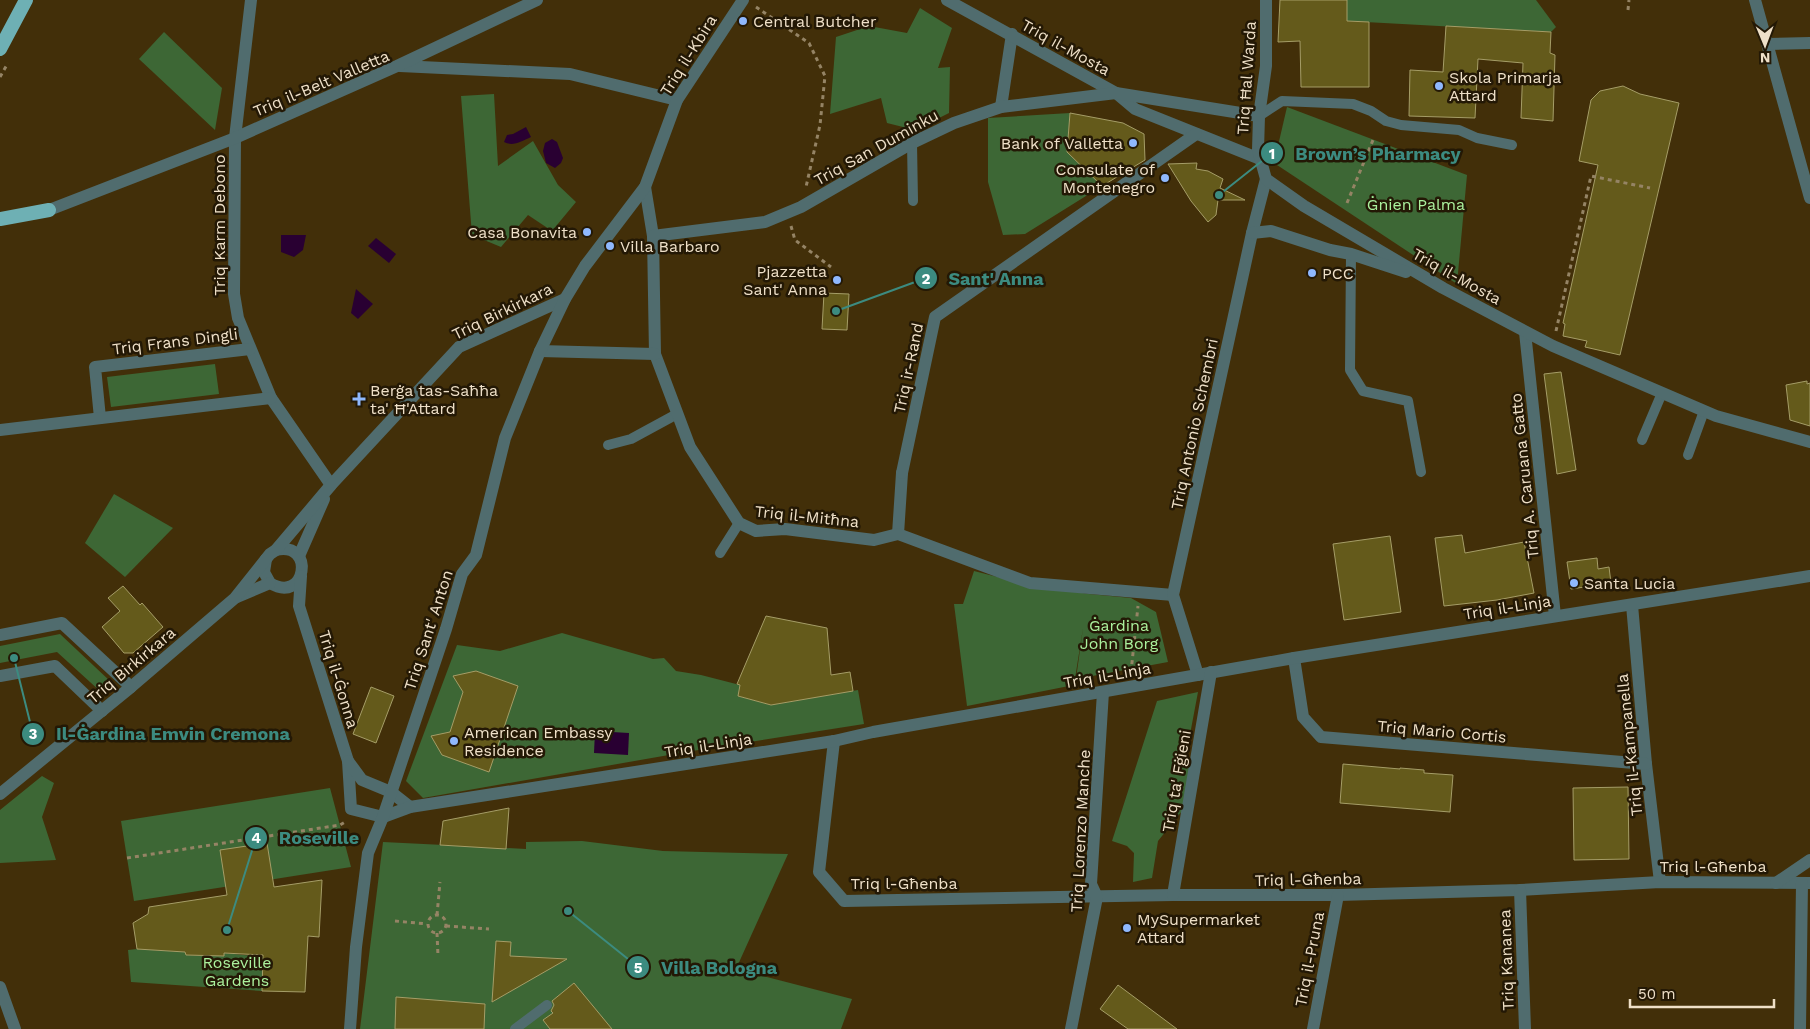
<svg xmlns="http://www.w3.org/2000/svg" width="1810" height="1029" font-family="'Work Sans',sans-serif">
<rect width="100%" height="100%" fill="#422f09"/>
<g fill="#3d6735">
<polygon points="1347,0 1536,0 1556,27 1551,32 1347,21"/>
<polygon points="920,8 952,28 938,68 950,67 949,113 915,130 887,123 881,98 830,114 836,37 869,26 907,33"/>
<polygon points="164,32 222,88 215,130 139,59"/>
<polygon points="494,94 498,166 533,141 558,185 576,202 552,231 528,215 501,247 472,235 461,96"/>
<polygon points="1287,107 1467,175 1457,284 1274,163"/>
<polygon points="1070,113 1067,152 1102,186 1025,234 1003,235 988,182 988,118"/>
<polygon points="215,364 219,394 111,407 107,377"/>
<polygon points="114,494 173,528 125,577 85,543"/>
<polygon points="974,571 1033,586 1089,594 1131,598 1156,612 1168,662 1076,679 1083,628 1074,685 967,706 954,604 963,604"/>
<polygon points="562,633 653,659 664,658 676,671 701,675 740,685 738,696 771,705 858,690 864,724 686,752 423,798 406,781 457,645 500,651"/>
<polygon points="60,634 111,682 101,692 57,652 0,663 0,646"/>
<polygon points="1198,692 1185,761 1195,770 1186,806 1158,841 1152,878 1133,882 1134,853 1127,846 1112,841 1157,701"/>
<polygon points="42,776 54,783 42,817 56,860 0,863 0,810"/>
<polygon points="330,788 351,867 134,901 121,821"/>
<polygon points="582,841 663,851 788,854 736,969 852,999 841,1029 360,1029 383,842 526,849 526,842"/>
<polygon points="137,949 185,952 186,955 224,956 224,953 263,957 262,991 131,982 128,950"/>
</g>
<g fill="#290032">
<path d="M 526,127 L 531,137 C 522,141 513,147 504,142 L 507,135 L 513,134 Z"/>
<polygon points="552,139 557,142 563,158 561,163 555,168 546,163 543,151 545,143"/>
<polygon points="281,235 306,235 303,250 294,257 281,252"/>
<polygon points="376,238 396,254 389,263 368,246"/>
<polygon points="356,289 373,304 358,319 351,313"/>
<polygon points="595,731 629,733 628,755 594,753"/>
</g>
<g fill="#645a1b" stroke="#a59d67">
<polygon points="1280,0 1347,0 1347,21 1369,22 1369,87 1301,87 1300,41 1278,42"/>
<polygon points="1446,26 1551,32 1550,53 1555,55 1553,121 1521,118 1523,63 1478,59 1475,118 1409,116 1410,70 1443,72"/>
<polygon points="1623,86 1640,94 1679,103 1620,355 1585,347 1587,341 1563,336 1565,324 1563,323 1598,165 1579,161 1591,100 1600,91"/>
<polygon points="1070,113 1123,123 1144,134 1145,160 1102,186 1067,152"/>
<polygon points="1197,163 1196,169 1208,171 1223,179 1220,188 1245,200 1218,200 1216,215 1208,222 1191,201 1168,164"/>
<polygon points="824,293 849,294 847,330 822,329"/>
<polygon points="1561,372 1576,470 1557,474 1544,374"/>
<polygon points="1807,381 1807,384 1810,383 1810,426 1790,420 1786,385"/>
<polygon points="1462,535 1465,553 1524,542 1534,593 1497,600 1444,606 1435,538"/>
<polygon points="1390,536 1401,612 1344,620 1333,544"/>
<polygon points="1597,558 1598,569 1609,567 1611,583 1571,589 1567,562"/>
<polygon points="123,586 140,605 142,603 163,627 133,653 124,653 102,627 120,611 108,598"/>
<polygon points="766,616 827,628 831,675 850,672 853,691 771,705 738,696 740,685 737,684"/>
<polygon points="476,671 518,686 489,772 442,755 431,736 450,732 463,692 453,676"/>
<polygon points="371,687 394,696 376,743 353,734"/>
<polygon points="1343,764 1400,769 1400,768 1424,770 1424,773 1453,775 1450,812 1340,803"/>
<polygon points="1628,787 1629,859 1574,860 1573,788"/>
<polygon points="509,808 506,849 440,845 443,821"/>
<polygon points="267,843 274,887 322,880 319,937 308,936 305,992 262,991 263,955 224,953 224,956 186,955 185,952 137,949 133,923 148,914 149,907 227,895 220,850"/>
<polygon points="496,941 511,942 510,956 567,959 492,1002"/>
<polygon points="574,983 612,1029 550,1029 543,1020 553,1013 551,1011 554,1005 552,1001"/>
<polygon points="1118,985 1177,1029 1128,1029 1100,1009"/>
<polygon points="396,997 485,1004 484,1029 395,1029"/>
</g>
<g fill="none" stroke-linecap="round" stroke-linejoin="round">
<g stroke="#958465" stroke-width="3" stroke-dasharray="4 4" stroke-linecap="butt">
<polyline points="756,7 809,43 825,76 820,125 806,187"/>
<polyline points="1628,10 1629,0"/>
<polyline points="0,77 8,63"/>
<polyline points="1347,203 1373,140"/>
<polyline points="791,226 795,240 831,267"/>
<polyline points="1556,331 1591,176 1650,188"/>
<polyline points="1131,672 1138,606"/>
<polyline points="127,858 340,825 345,822"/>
<circle cx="437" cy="924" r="9"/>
<polyline points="437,915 440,882"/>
<polyline points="395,921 427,924"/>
<polyline points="446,926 489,929"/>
<polyline points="437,933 438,956"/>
</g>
<g stroke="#506c6e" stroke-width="10">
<polyline points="1259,116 1282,101 1353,104 1371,111 1386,121 1401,125 1459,130 1477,138 1512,145"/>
<polyline points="912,143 913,201"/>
<polyline points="1351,254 1350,370 1363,391 1408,401 1421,472"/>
<polyline points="1642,440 1662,393"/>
<polyline points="608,445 631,439 677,414"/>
<polyline points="1688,455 1704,411"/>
<polyline points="720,553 739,523"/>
<polyline points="515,1029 547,1005"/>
</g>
<g stroke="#506c6e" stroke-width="12">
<polyline points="1001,107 1012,34"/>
<polyline points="898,534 902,473"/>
</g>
<g stroke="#506c6e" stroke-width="12">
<polyline points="251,0 235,138 234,294 238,318 271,398 331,485"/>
<polyline points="947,0 1116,93 1135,109 1260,159"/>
<polyline points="1755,0 1810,198"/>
<polyline points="1768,44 1810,43"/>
<polyline points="400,66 570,74 677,100"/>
<polyline points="645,187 653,236 655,354 690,447 739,523 756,531 785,529 874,540 898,534 1030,583 1173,595"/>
<polyline points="49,210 235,138 397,66 537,0"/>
<polyline points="653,236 765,222 801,207 912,143 954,123 1001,107 1116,93 1259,116"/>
<polyline points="1525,332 1555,616"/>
<polyline points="540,351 655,354"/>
<polyline points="100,418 95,367 250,349"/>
<polyline points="0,430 271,398"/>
<polyline points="902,473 935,317 1196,134"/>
<polyline points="299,556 324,499"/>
<path d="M 266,559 L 264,572 L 270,583 C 306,605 316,541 276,550"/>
<polyline points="301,576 299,606 348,761 351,809 383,817"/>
<polyline points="237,597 270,583"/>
<polyline points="1632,605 1646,764 1660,882"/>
<polyline points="0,635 62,623 131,687"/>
<polyline points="1294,658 1303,717 1321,737 1646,764"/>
<polyline points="1198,675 1173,595 1252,233 1266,179"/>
<polyline points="0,676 55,666 102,711"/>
<polyline points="834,741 819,872 844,901 1173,895 1338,895 1520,890 1660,882 1810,883"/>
<polyline points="348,761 362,780 391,792 410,807"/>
<polyline points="0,794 131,687 235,598 270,554 276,550 331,485 459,347 565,299"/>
<polyline points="383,817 410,807 834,741 873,732 1294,658 1810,576"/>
<polyline points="1776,883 1810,860"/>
<polyline points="1520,890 1525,1029"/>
<polyline points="1173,895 1211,672"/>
<polyline points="0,987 15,1029"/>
<polyline points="350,1029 356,947 368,853 383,817 446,629 462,574 476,555 505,438 540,351 565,299 585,266 645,187 677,100 743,0"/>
<polyline points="1071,1029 1097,897 1091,884 1103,692"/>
<polyline points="1313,1029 1338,895"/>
<polyline points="1800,1029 1802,883"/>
</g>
<g stroke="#506c6e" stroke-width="12">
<polyline points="1266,0 1266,66 1259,116 1258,150 1266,179 1304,206 1443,288 1553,346 1716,416 1810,442"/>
<polyline points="1252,233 1271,231 1330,250 1351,254 1406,272"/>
</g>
<g stroke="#6eb0b4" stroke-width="14">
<polyline points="0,49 26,0"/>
<polyline points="0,219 49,210"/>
</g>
</g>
<g fill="#8fb8fd" stroke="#231805" stroke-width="2">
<circle cx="743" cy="21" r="5"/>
<circle cx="1439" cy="86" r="5"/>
<circle cx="1133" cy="143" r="5"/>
<circle cx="1165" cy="178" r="5"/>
<circle cx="587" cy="232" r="5"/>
<circle cx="610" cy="246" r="5"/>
<circle cx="1312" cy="273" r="5"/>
<circle cx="837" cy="280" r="5"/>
<path d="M356.5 391.5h5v5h5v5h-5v5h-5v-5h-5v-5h5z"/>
<circle cx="1574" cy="583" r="5"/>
<circle cx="454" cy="741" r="5"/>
<circle cx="1127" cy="928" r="5"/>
</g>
<g text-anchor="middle" stroke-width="5" stroke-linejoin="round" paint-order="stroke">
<g font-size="16" fill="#efe0c8" stroke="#231805" text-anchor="start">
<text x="753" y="27">Central Butcher</text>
<text x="1449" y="83">Skola Primarja<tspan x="1449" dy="18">Attard</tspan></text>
<text x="1123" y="149" text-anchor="end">Bank of Valletta</text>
<text x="1155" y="175" text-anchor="end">Consulate of<tspan x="1155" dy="18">Montenegro</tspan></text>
<text x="577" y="238" text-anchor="end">Casa Bonavita</text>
<text x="620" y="252">Villa Barbaro</text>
<text x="827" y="277" text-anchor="end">Pjazzetta<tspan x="827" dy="18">Sant' Anna</tspan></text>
<text x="1322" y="279">PCC</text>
<text x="370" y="396">Berġa tas-Saħħa<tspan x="370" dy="18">ta' Ħ'Attard</tspan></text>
<text x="1584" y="589">Santa Lucia</text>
<text x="464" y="738">American Embassy<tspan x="464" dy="18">Residence</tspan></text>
<text x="1137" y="925">MySupermarket<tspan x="1137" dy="18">Attard</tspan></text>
</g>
<g font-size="16" fill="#efe0c8" stroke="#231805">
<text transform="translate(1066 47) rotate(29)" y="6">Triq il-Mosta</text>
<text transform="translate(688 55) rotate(-58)" y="6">Triq il-Kbira</text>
<text transform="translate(1246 78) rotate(-86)" y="6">Triq Ħal Warda</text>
<text transform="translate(321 83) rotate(-23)" y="6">Triq il-Belt Valletta</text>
<text transform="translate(876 147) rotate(-29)" y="6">Triq San Duminku</text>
<text transform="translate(219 225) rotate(-90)" y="6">Triq Karm Debono</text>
<text transform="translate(1457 276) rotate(29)" y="6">Triq il-Mosta</text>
<text transform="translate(502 311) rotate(-26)" y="6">Triq Birkirkara</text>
<text transform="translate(175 341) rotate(-7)" y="6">Triq Frans Dingli</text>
<text transform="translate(908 368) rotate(-78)" y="6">Triq ir-Rand</text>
<text transform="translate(1194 424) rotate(-78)" y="6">Triq Antonio Schembri</text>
<text transform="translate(1524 476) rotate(-96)" y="6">Triq A. Caruana Gatto</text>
<text transform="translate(807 516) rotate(6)" y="6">Triq il-Mitħna</text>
<text transform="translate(1507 607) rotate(-9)" y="6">Triq il-Linja</text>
<text transform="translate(428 630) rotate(-72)" y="6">Triq Sant' Anton</text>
<text transform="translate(131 665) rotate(-40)" y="6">Triq Birkirkara</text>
<text transform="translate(1107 675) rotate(-10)" y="6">Triq il-Linja</text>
<text transform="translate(339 679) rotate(73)" y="6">Triq il-Ġonna</text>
<text transform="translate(1442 731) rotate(5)" y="6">Triq Mario Cortis</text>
<text transform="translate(708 745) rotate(-9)" y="6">Triq il-Linja</text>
<text transform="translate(1629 745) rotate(-96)" y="6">Triq il-Kampanella</text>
<text transform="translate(1176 781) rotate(-80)" y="6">Triq ta' Fġieni</text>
<text transform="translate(1080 831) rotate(-87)" y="6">Triq Lorenzo Manche</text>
<text x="1713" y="872">Triq l-Għenba</text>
<text transform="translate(1308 879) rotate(-1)" y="6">Triq l-Għenba</text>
<text x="904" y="889">Triq l-Għenba</text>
<text transform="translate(1309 959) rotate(-79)" y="6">Triq il-Pruna</text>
<text transform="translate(1506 960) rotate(-92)" y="6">Triq Kananea</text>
</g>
<g font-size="16" fill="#abf19d" stroke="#231805">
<text x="1416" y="210">Ġnien Palma</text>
<text x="1119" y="631">Ġardina<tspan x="1119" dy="18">John Borg</tspan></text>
<text x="237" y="968">Roseville<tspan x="237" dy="18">Gardens</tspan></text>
</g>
</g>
<path fill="none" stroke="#3c8b80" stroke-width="2" d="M1219 195L1272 153M836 311L926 278M14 658L33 734M227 930L256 838M568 911L638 967"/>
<g fill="#3c8b80" stroke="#231805" stroke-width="2">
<circle cx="1219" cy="195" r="5"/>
<circle cx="836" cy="311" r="5"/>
<circle cx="14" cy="658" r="5"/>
<circle cx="227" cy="930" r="5"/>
<circle cx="568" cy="911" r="5"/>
<circle cx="1272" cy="153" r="12"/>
<circle cx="926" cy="278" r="12"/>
<circle cx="33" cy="734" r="12"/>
<circle cx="256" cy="838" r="12"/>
<circle cx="638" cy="967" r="12"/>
</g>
<g font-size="15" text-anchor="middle" font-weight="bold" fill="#fff">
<text x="1272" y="159">1</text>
<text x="926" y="284">2</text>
<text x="33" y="739">3</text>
<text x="256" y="843">4</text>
<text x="638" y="973">5</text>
</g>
<g font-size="18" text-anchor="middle" font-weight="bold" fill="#3c8b80" stroke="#231805" stroke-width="5" stroke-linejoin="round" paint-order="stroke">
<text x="1378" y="160">Brown’s Pharmacy</text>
<text x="996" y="285">Sant' Anna</text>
<text x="173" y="740">Il-Ġardina Emvin Cremona</text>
<text x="319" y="844">Roseville</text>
<text x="719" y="974">Villa Bologna</text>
</g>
<g transform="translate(1765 45) rotate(179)" stroke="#231805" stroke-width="4" paint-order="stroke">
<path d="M0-4L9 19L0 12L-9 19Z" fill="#efe0c8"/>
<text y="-8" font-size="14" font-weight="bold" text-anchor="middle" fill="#efe0c8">N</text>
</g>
<path d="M1630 999v8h144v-8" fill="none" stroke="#efe0c8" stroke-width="2.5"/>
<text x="1638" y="999" font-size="15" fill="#efe0c8" stroke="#231805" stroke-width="4" paint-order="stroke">50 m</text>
</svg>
